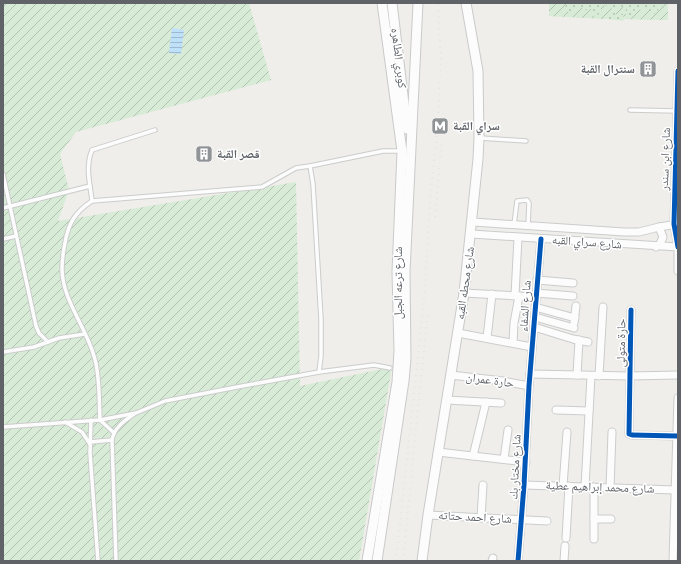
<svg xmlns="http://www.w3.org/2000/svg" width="681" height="564" font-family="'Exo 2','Noto Naskh Arabic',sans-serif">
<defs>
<pattern id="park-dots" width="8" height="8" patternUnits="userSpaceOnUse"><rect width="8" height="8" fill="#d8ebd6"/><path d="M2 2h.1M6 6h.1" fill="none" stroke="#b2c2b1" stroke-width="1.8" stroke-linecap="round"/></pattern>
<pattern id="garden-furrows" width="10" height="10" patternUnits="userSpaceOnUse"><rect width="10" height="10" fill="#d8ebd6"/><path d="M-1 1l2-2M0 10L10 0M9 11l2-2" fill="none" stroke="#b2c2b1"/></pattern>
<pattern id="water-rules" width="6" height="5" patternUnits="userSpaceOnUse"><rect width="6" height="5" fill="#bfe0f9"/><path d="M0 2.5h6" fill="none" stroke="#9eb9cd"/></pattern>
</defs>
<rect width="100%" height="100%" fill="#efeeea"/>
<polygon fill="url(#park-dots)" points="549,3 668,3 668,20 624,19 623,21 608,19 549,16"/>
<g fill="url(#garden-furrows)">
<polygon points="3,3 249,3 271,80 76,132 60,154 69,190 58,221 296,182 300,386 392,367 359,561 3,561"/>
<polygon points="549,3 551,3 552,6 558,3 568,3 564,8 571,14 576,8 578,9 579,7 586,10 591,9 594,16 602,13 600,6 612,5 611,14 608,14 608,19 549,16"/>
<polygon points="660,3 668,3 668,20 623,19 624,14 616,14 616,4 626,9 625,14 631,16 633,11 640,10 645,7 655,14 662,5"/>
</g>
<polygon fill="url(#water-rules)" points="172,28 184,30 181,54 169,53"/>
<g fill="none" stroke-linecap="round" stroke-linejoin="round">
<defs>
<g id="service">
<polyline points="630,110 677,111"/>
<polyline points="480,138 526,141"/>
<polyline points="310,166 383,151 401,151"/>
<polyline points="3,174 36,326 39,333 48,342"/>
<path d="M 92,201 C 90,183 85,167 92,150 L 155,130"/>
<polyline points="3,208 90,186"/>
<polyline points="514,225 517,201 527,200 529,203 528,226"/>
<polyline points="3,239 16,236"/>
<polyline points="3,352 34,347 59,338 85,334"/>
<polyline points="91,420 90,453 98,561"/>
<polyline points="65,422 82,432 90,444"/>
<polyline points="3,427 100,420 136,413 165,401 237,387 319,372 374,365 390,368"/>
<path d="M 113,432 L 100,420 C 99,401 100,374 94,356 C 86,327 63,301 62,270 C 62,261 63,252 65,243 C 68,224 75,212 92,201 L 262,187 L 296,168 L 310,166 L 313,184 L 321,319 L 321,356 L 319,372"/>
<polyline points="90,442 112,440"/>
<path d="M 116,561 L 112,440 C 114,428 124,421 134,414"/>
</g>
<g id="minor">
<polyline points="678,71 674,224 678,247"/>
<polyline points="473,222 624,232 639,232 659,227 678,224"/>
<polyline points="471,234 678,247"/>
<polyline points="656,247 660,244 663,237 659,227"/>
<polyline points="678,250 678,271"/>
<polyline points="537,280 573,283"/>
<polyline points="464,293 536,297"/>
<polyline points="536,293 573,296"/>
<polyline points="515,295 518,238"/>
<polyline points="535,307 575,318"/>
<polyline points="631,310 629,434 632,435 677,436"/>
<polyline points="535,317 574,328"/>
<polyline points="574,323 576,306"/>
<polyline points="534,327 573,339 588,342"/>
<polyline points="458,333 532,347"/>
<polyline points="487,338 492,294"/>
<polyline points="513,343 514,323 519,296"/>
<polyline points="530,374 630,376 678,375"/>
<polyline points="451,375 503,381 529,386"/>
<polyline points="577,375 579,340"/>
<polyline points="599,376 603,307"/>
<polyline points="447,400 501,403"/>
<polyline points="556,410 589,411"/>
<polyline points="438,452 526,462"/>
<polyline points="473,456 486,402"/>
<polyline points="504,459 508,430"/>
<polyline points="524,485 675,490"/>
<polyline points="563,486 567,432"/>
<polyline points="585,487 591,376"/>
<polyline points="610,488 612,432"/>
<polyline points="428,515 547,521"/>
<polyline points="481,518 483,485"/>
<polyline points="594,519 611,519"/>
<polyline points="566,538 569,486"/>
<polyline points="594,539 594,487"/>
<polyline points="492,561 493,558"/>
<polyline points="518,561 524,485 529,386 541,239"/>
<polyline points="564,561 565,546"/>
<polyline points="673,561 678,398"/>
</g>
<g id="secondary">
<polyline points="392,3 407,129"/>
<polyline points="367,561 397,382 399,351 397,272 402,151 382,3"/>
<polyline points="377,561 404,381 406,359 405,272 418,3"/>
<polyline points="422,561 428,515 464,293 478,159 479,138 478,71 466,3"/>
</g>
</defs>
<use href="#service" stroke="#cbcccc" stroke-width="5.5"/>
<use href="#minor" stroke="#cbcccc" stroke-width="9"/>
<use href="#secondary" stroke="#cacacb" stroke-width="11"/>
<use href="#service" stroke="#fdfcfc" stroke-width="3.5"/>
<use href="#minor" stroke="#fdfcfc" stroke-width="7"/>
<use href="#secondary" stroke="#fdfcfc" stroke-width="9"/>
<g stroke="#e4e4e4" stroke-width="2" stroke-dasharray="1 5" stroke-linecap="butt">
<polyline points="435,217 442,141"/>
<polyline points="396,561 424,301 431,188 438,126 441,58 438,3"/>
<polyline points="403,561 428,310"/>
</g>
<defs>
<g id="cycleway">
<polyline points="678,71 674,224 678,247"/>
<polyline points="631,310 629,434 632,435 677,436"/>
<polyline points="518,561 524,485 529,386 541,239"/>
</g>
</defs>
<use href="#cycleway" stroke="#fff" stroke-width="8"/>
<use href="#cycleway" stroke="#0057b8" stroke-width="5"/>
</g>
<defs>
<symbol id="building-square" viewBox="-11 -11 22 22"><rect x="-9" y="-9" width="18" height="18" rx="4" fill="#919496" stroke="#fff"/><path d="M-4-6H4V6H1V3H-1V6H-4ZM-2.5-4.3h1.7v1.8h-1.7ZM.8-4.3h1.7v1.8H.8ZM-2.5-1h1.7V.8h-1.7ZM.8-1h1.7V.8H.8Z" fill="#fff"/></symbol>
<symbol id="metro-square" viewBox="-11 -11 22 22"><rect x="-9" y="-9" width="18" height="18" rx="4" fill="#919496" stroke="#fff"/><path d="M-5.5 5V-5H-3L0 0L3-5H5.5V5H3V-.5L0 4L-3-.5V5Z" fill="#fff"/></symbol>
</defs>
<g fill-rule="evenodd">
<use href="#building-square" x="638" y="59" width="20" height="20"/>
<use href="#metro-square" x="430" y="116" width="20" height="20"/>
<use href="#building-square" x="194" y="144" width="20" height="20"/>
</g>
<g text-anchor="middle" stroke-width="3" stroke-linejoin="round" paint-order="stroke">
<g font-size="12" fill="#5f6368" stroke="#fff">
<text transform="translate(399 58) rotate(83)" y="4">كوبري الطاهره</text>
<text transform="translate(665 159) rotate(-88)" y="4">شارع ابن سندر</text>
<text transform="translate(587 242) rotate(4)" y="4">شارع سراي القبه</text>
<text transform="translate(398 283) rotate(-90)" y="4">شارع ترعه الجبل</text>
<text transform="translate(465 283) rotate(-82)" y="4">شارع محطه القبه</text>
<text transform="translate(525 306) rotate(-86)" y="4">شارع الشفاء</text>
<text transform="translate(621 343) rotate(-89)" y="4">حارة متولى</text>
<text transform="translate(490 380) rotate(8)" y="4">حارة عمران</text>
<text transform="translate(515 467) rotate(-87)" y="4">شارع مختار بك</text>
<text transform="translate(600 487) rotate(2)" y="4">شارع محمد إبراهيم عطية</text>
<text transform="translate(475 517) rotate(3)" y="4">شارع احمد حتاته</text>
</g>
<g font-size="12" font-weight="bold" fill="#5f6368" stroke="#fff" text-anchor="start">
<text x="635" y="73" text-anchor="end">سنترال القبة</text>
<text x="453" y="130">سراي القبة</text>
<text x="217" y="158">قصر القبة</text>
</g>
</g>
<rect width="681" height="564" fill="none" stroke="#5f6368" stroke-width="8"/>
</svg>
